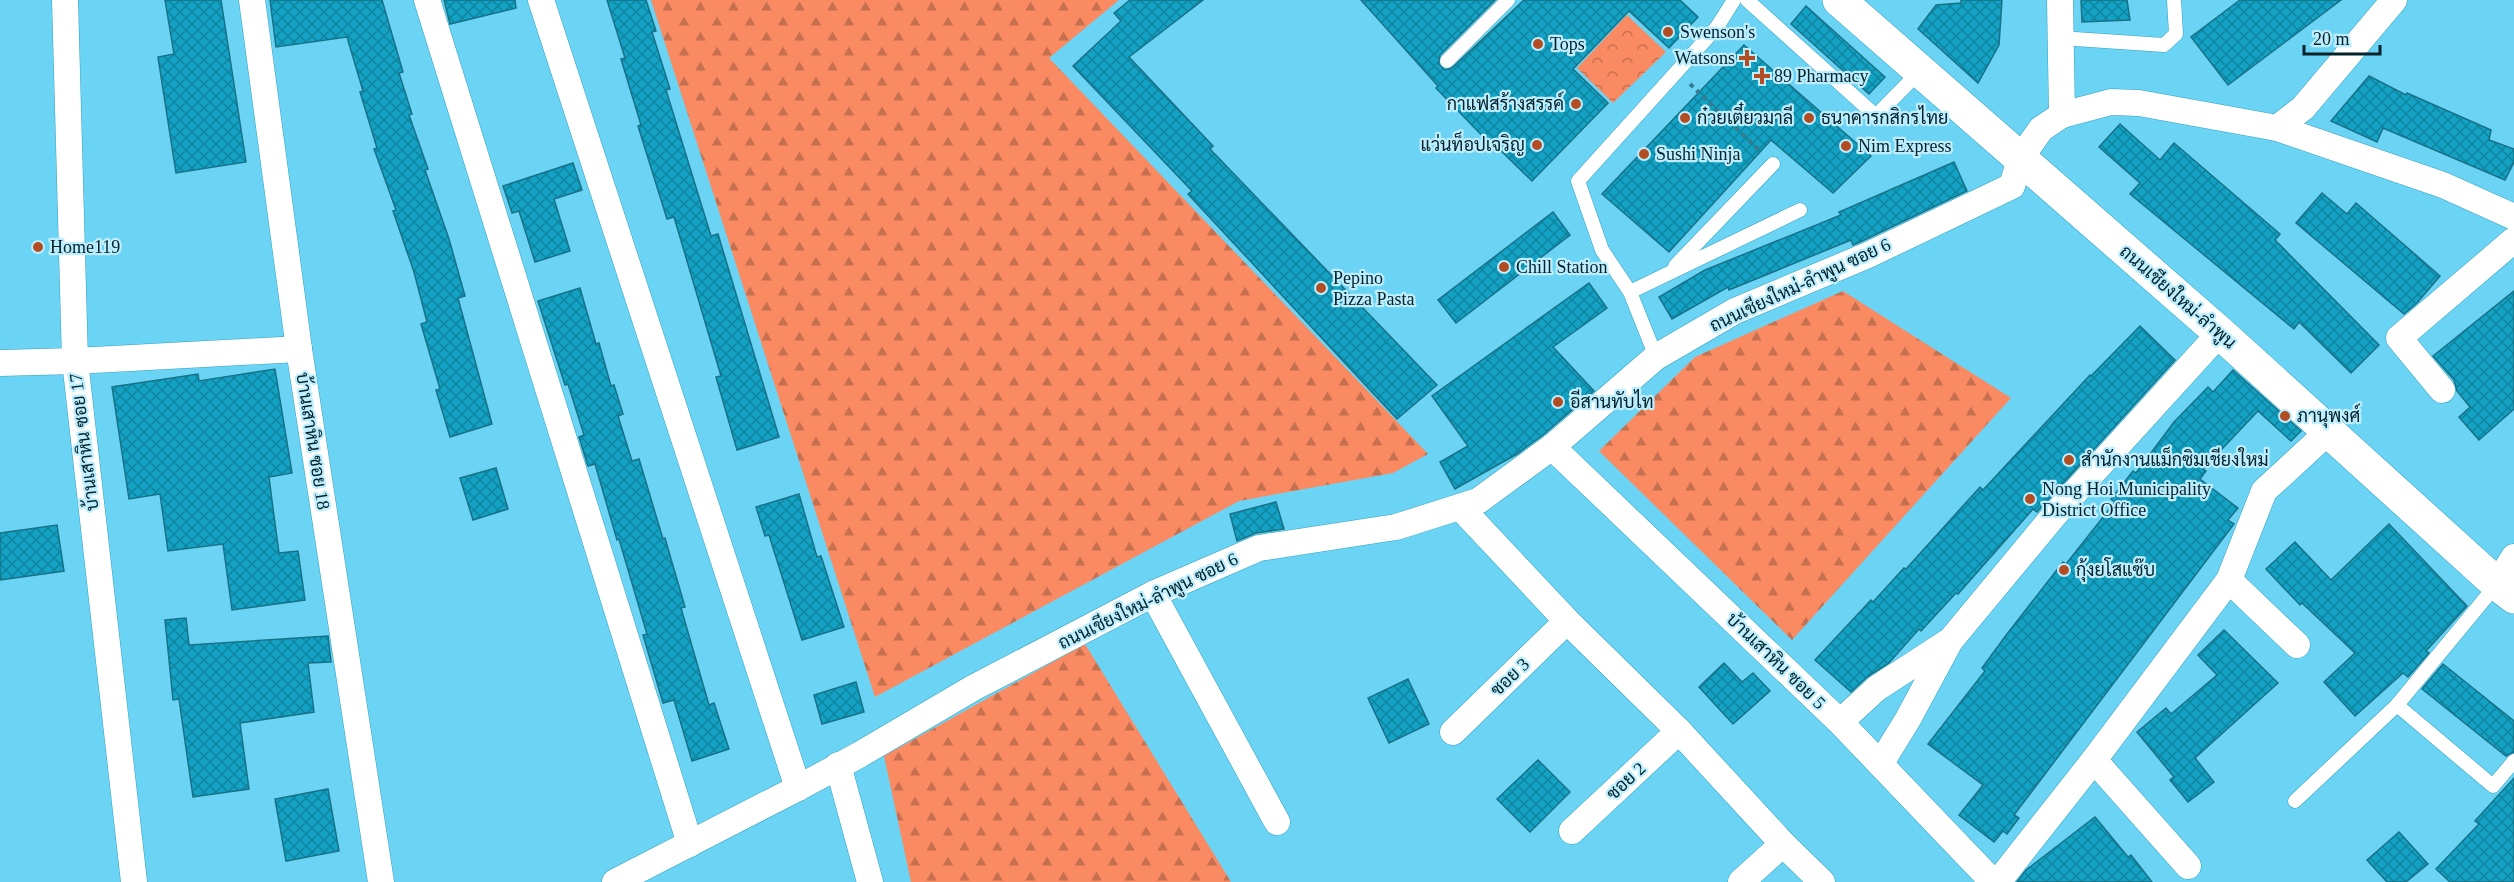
<svg xmlns="http://www.w3.org/2000/svg" width="2514" height="882" font-family="'Times New Roman',Sarabun,serif">
<defs>
<pattern id="forest-firs" width="22" height="20" patternUnits="userSpaceOnUse" patternTransform="scale(1.5)"><rect width="22" height="20" fill="#f98a61"/><path d="M5 1l3.5 6h-7zM16 11l3.5 6h-7z" fill="#c77050"/></pattern>
<pattern id="park-crowns" width="20" height="18" patternUnits="userSpaceOnUse" patternTransform="scale(1.5)"><rect width="20" height="18" fill="#f98a61"/><path d="M2 6a3 3 0 1 1 6 0M12 15a3 3 0 1 1 6 0" fill="none" stroke="#c77050"/></pattern>
<pattern id="building-cross-hatch" width="8" height="8" patternUnits="userSpaceOnUse" patternTransform="scale(1.5)"><rect width="8" height="8" fill="#13a2c4"/><path d="M0 0l8 8M0 8l8-8" fill="none" stroke="#0f849f"/></pattern>
</defs>
<rect width="100%" height="100%" fill="#6bd4f5"/>
<g fill="url(#forest-firs)">
<polygon points="651,0 1119,0 1049,58 1428,454 1393,473 1239,501 875,697"/>
<polygon points="1843,291 2011,398 1792,640 1599,451 1695,357"/>
<polygon points="1085,644 1231,882 911,882 884,756"/>
</g>
<polygon fill="url(#park-crowns)" points="1627,15 1666,52 1613,103 1577,68"/>
<g fill="url(#building-cross-hatch)" stroke="#197188" stroke-width="1.5">
<polygon points="165,0 221,0 246,162 176,173 158,57 174,54"/>
<polygon points="270,0 382,0 403,72 399,73 412,114 409,115 428,169 425,170 449,239 465,296 458,298 492,424 450,437 436,390 440,389 421,324 427,322 414,272 393,211 396,210 374,149 377,148 360,92 363,91 347,37 276,47"/>
<polygon points="444,0 515,0 516,8 450,24"/>
<polygon points="607,0 646,0 656,31 652,32 670,89 666,90 711,236 718,234 779,437 737,450 716,377 721,376 674,217 667,219 638,126 641,125 621,59 625,58"/>
<polygon points="1130,0 1203,0 1129,57 1213,146 1210,149 1437,385 1397,419 1188,194 1192,191 1073,66 1121,21 1114,13"/>
<polygon points="1361,0 1495,0 1440,55 1439,64 1445,70 1453,67 1524,0 1680,0 1698,17 1669,48 1629,11 1573,69 1608,103 1532,181 1497,147 1495,149 1436,88 1438,86"/>
<polygon points="1961,0 2002,0 1999,45 1978,83 1918,29 1936,5 1961,3"/>
<polygon points="2081,0 2127,0 2130,20 2082,22"/>
<polygon points="2240,0 2341,0 2228,85 2191,37"/>
<polygon points="1806,6 1885,77 1869,94 1791,24"/>
<polygon points="1744,45 1871,156 1833,193 1771,140 1669,252 1602,194"/>
<polygon points="2369,76 2406,95 2407,93 2491,130 2489,140 2514,149 2514,162 2505,180 2383,128 2377,142 2331,121"/>
<polygon points="2120,124 2160,160 2174,143 2280,234 2275,240 2379,345 2351,373 2299,322 2294,329 2130,194 2140,183 2099,147"/>
<polygon points="1954,162 1967,191 1862,241 1853,245 1851,240 1729,290 1728,287 1672,319 1659,297 1705,270 1841,215 1839,212"/>
<polygon points="573,163 582,190 554,199 570,251 535,262 519,211 512,213 503,186"/>
<polygon points="2322,193 2347,214 2356,203 2440,276 2417,303 2404,314 2296,223"/>
<polygon points="1553,212 1570,235 1456,323 1438,300"/>
<polygon points="1589,283 1607,308 1553,347 1594,391 1543,435 1517,454 1455,489 1440,462 1468,446 1432,396"/>
<polygon points="580,288 596,344 599,343 611,386 614,385 623,414 618,416 632,461 639,459 663,539 665,538 685,607 681,608 709,705 714,703 729,749 692,761 674,700 663,703 643,635 647,634 619,539 617,540 595,464 588,466 579,437 584,435 568,384 565,385 538,301"/>
<polygon points="2514,291 2514,409 2479,440 2459,417 2470,407 2457,391 2454,380 2433,356"/>
<polygon points="2140,326 2175,360 2037,512 2033,509 1958,594 1956,593 1921,631 1919,629 1889,663 1867,677 1851,692 1815,660 1871,600 1873,602 1904,568 1906,569 1980,487 1983,490 2090,375 2091,376"/>
<polygon points="275,369 292,473 269,477 274,516 279,553 298,551 305,600 232,610 223,544 168,551 160,494 129,499 112,387 198,374 199,381"/>
<polygon points="2233,370 2301,431 2291,441 2258,411 2203,469 2206,471 2200,479 2238,508 2228,520 2234,524 2014,815 2019,818 2007,834 2003,831 1994,842 1959,815 1983,785 1928,744 1985,671 1982,668 2007,634 2063,562 2066,564 2115,502 2111,499 2133,471 2136,473 2174,422 2208,387 2213,392"/>
<polygon points="496,468 508,509 473,520 460,478"/>
<polygon points="799,494 817,557 821,556 844,627 802,640 769,535 765,536 756,507"/>
<polygon points="1276,502 1284,529 1256,533 1237,541 1230,514"/>
<polygon points="2389,524 2467,606 2426,651 2429,653 2408,677 2403,673 2355,716 2324,682 2355,653 2302,603 2300,605 2266,569 2295,542 2331,580"/>
<polygon points="57,525 64,571 0,580 0,533"/>
<polygon points="186,618 189,645 328,636 331,662 308,663 314,712 240,723 249,789 193,797 179,699 173,700 165,620"/>
<polygon points="2224,630 2278,683 2195,758 2214,782 2188,802 2170,780 2174,777 2137,732 2166,708 2171,714 2217,675 2198,655"/>
<polygon points="1724,663 1742,682 1753,673 1770,691 1733,724 1699,687"/>
<polygon points="2443,664 2514,721 2514,752 2506,756 2422,689"/>
<polygon points="1408,679 1429,724 1389,743 1368,698"/>
<polygon points="856,682 864,712 822,724 814,695"/>
<polygon points="1538,760 1570,792 1530,832 1497,799"/>
<polygon points="2514,778 2514,882 2450,882 2436,869 2479,824 2475,821"/>
<polygon points="328,789 339,851 286,861 275,799"/>
<polygon points="2095,817 2128,857 2131,855 2152,882 2017,882 2026,870"/>
<polygon points="2399,832 2428,864 2406,882 2387,882 2367,860"/>
</g>
<g fill="none" stroke-linecap="round" stroke-linejoin="round">
<defs>
<g id="lane">
<polyline points="1747,0 1876,116 1919,72"/>
<polyline points="2060,38 2164,45 2176,34 2174,0"/>
<polyline points="1447,61 1508,0"/>
<polyline points="1675,266 1773,164"/>
<polyline points="1630,292 1800,210"/>
<polyline points="1656,357 1630,292 1602,250 1578,181 1717,27 1734,0"/>
<polyline points="2397,705 2493,786 2514,761"/>
<polyline points="2295,801 2397,705 2497,584"/>
</g>
<g id="street">
<polyline points="65,0 75,361 134,882"/>
<polyline points="252,0 299,349 381,882"/>
<polyline points="427,0 690,844"/>
<polyline points="541,0 798,788"/>
<polyline points="2060,0 2062,115"/>
<polyline points="2277,128 2443,185 2514,217"/>
<polyline points="0,363 75,361 299,349"/>
<polyline points="2442,390 2399,338 2514,240"/>
<polyline points="1552,447 1840,722 1993,882"/>
<polyline points="1460,507 1567,621 1679,731 1783,844 1822,882"/>
<polyline points="2229,580 2297,645"/>
<polyline points="2497,584 2514,557"/>
<polyline points="1153,594 1277,822"/>
<polyline points="1840,722 1877,688 1948,642"/>
<polyline points="1453,732 1567,621"/>
<polyline points="2094,760 2188,866"/>
<polyline points="1881,763 1908,719 1950,641 2057,512 2220,333"/>
<polyline points="838,765 870,882"/>
<polyline points="1572,831 1679,731"/>
<polyline points="615,882 798,788 859,755 973,688 1153,594 1259,548 1396,527 1478,501 1552,447 1656,357 1735,311 1868,255 2012,186 2020,159 2041,129 2062,115 2111,102 2139,103 2277,128 2303,108 2394,0"/>
<polyline points="1741,882 1783,844"/>
<polyline points="1998,882 2094,760 2229,580 2264,491 2328,432"/>
</g>
<polyline id="secondary" points="1839,0 2220,333 2497,584 2514,597"/>
</defs>
<use href="#lane" stroke="#30a1c0" stroke-width="15"/>
<use href="#street" stroke="#30a1c0" stroke-width="27"/>
<use href="#secondary" stroke="#30a1c0" stroke-width="34"/>
<polyline stroke="#367b90" stroke-width="4" stroke-dasharray="4.5 4.5" stroke-linecap="butt" points="1690,84 1760,151"/>
<use href="#lane" stroke="#fff" stroke-width="14"/>
<use href="#street" stroke="#fff" stroke-width="26"/>
<use href="#secondary" stroke="#fff" stroke-width="33"/>
</g>
<g fill="#b24c23" stroke="#beeefe" stroke-width="2">
<circle cx="1668" cy="32" r="6"/>
<circle cx="1538" cy="44" r="6"/>
<path d="M1744 49h6v6h6v6h-6v6h-6v-6h-6v-6h6z"/>
<path d="M1759 67h6v6h6v6h-6v6h-6v-6h-6v-6h6z"/>
<circle cx="1576" cy="104" r="6"/>
<circle cx="1685" cy="118" r="6"/>
<circle cx="1809" cy="118" r="6"/>
<circle cx="1537" cy="145" r="6"/>
<circle cx="1846" cy="146" r="6"/>
<circle cx="1644" cy="154" r="6"/>
<circle cx="38" cy="247" r="6"/>
<circle cx="1504" cy="267" r="6"/>
<circle cx="1321" cy="288" r="6"/>
<circle cx="1558" cy="402" r="6"/>
<circle cx="2285" cy="416" r="6"/>
<circle cx="2069" cy="460" r="6"/>
<circle cx="2030" cy="499" r="6"/>
<circle cx="2064" cy="570" r="6"/>
</g>
<g text-anchor="middle" stroke-width="4.5" stroke-linejoin="round" paint-order="stroke">
<g font-size="18" fill="#00222b" stroke="#beeefe" text-anchor="start">
<text x="1680" y="38">Swenson's</text>
<text x="1550" y="50">Tops</text>
<text x="1735" y="64" text-anchor="end">Watsons</text>
<text x="1774" y="82">89 Pharmacy</text>
<text x="1564" y="110" text-anchor="end">กาแฟสร้างสรรค์</text>
<text x="1697" y="124">ก๋วยเตี๋ยวมาลี</text>
<text x="1821" y="124">ธนาคารกสิกรไทย</text>
<text x="1525" y="151" text-anchor="end">แว่นท็อปเจริญ</text>
<text x="1858" y="152">Nim Express</text>
<text x="1656" y="160">Sushi Ninja</text>
<text x="50" y="253">Home119</text>
<text x="1516" y="273">Chill Station</text>
<text x="1333" y="284">Pepino<tspan x="1333" dy="21">Pizza Pasta</tspan></text>
<text x="1570" y="408">อีสานทับไท</text>
<text x="2297" y="422">ภานุพงศ์</text>
<text x="2081" y="466">สำนักงานแม็กซิมเชียงใหม่</text>
<text x="2042" y="495">Nong Hoi Municipality<tspan x="2042" dy="21">District Office</tspan></text>
<text x="2076" y="576">กุ้งยโสแซ๊บ</text>
</g>
<g font-size="18" fill="#00222b" stroke="#beeefe">
<text transform="translate(1800 285) rotate(-25)" y="6">ถนนเชียงใหม่-ลำพูน ซอย 6</text>
<text transform="translate(2178 297) rotate(41)" y="6">ถนนเชียงใหม่-ลำพูน</text>
<text transform="translate(313 441) rotate(81)" y="6">บ้านเสาหิน ซอย 18</text>
<text transform="translate(84 442) rotate(-97)" y="6">บ้านเสาหิน ซอย 17</text>
<text transform="translate(1148 601) rotate(-26)" y="6">ถนนเชียงใหม่-ลำพูน ซอย 6</text>
<text transform="translate(1776 661) rotate(44)" y="6">บ้านเสาหิน ซอย 5</text>
<text transform="translate(1510 677) rotate(-44)" y="6">ซอย 3</text>
<text transform="translate(1626 781) rotate(-43)" y="6">ซอย 2</text>
</g>
</g>
<path d="M2304 45v9h76v-9" fill="none" stroke="#00222b" stroke-width="3"/>
<text x="2313" y="45" font-size="18" fill="#00222b" stroke="#beeefe" stroke-width="4.5" paint-order="stroke">20 m</text>
</svg>
